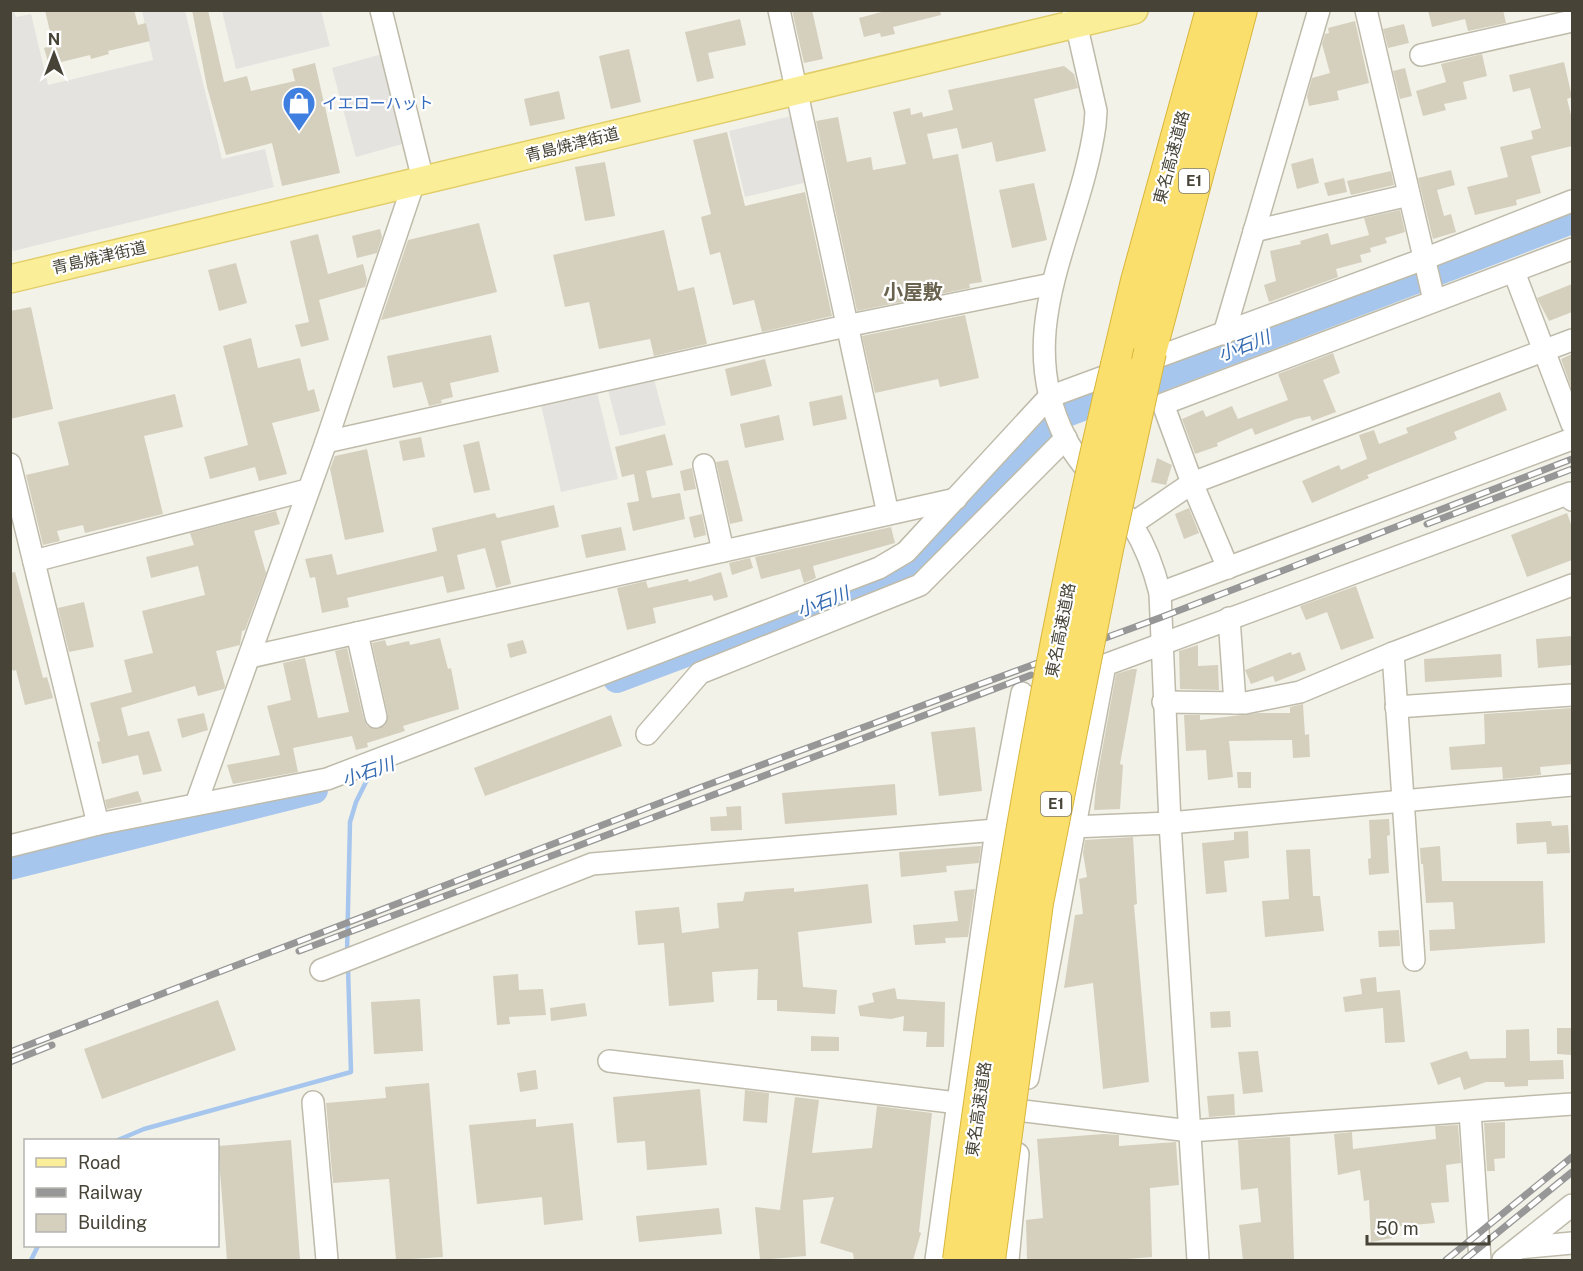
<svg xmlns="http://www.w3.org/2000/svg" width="1583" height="1271" font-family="'Public Sans','Noto Sans JP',sans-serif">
<rect width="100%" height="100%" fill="#f3f2e8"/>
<g fill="#e5e3e0">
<polygon points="10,11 14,11 16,17 31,14 48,85 153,60 142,11 185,11 222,159 265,149 274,187 13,251 10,240"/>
<polygon points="222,11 321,11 330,46 236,69"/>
<polygon points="382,54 406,143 356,157 332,68"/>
<polygon points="796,115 812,181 745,197 729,131"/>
<polygon points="654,379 666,425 620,436 608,390"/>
<polygon points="597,392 618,479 561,492 541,405"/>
</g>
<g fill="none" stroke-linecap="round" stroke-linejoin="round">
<g stroke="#a6c6ee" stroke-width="4.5">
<polyline points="347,953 350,822 356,802 371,772"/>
<polyline points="118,1140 144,1129 351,1072 348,967"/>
<polyline points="31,1260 38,1246"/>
</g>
<g stroke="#a6c6ee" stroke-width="28">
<polyline points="617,679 894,575 919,559 1035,433 1050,421 1067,413 1572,220"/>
<polyline points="10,866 314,790"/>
</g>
</g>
<g fill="#d5cfbe">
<polygon points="45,10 134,10 138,25 146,23 150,41 108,51 109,54 91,59 90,55 49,65 44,48 53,45"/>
<polygon points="192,10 208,10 224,82 247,76 251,91 295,81 292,69 315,63 340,173 282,186 272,143 226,155 207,87"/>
<polygon points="792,10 812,10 823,59 804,63"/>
<polygon points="889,10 940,10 941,15 893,27 895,34 881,37 880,33 864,37 859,18"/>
<polygon points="1428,10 1503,10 1506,23 1468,31 1465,19 1432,27"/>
<polygon points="740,19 746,45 708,53 714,78 697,82 685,32"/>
<polygon points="1355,21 1369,83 1337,91 1339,100 1309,106 1307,96 1312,78 1330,73 1322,44 1325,34 1329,33 1328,28"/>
<polygon points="1404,24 1409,43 1388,48 1383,29"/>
<polygon points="629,49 641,102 611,109 599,56"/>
<polygon points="1482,54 1487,76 1463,82 1467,99 1444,104 1446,110 1423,116 1416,91 1446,82 1441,64"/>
<polygon points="1564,62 1572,97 1567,99 1572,119 1572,146 1531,156 1541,193 1516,200 1517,205 1475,215 1467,187 1508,177 1500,147 1533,139 1531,131 1541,128 1530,88 1513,92 1509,75"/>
<polygon points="1064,66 1074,74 1078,88 1034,99 1046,151 996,162 992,142 962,149 957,128 927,134 933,159 958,154 982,282 969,284 970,288 857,311 816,121 838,117 847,162 871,157 873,170 906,164 893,112 910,108 911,115 922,112 923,117 953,110 948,90"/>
<polygon points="1405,68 1412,96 1400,99 1393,71"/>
<polygon points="559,91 565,119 530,126 524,99"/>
<polygon points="727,132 745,206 805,192 832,316 762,332 754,300 733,305 720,252 710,255 701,217 711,214 693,140"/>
<polygon points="1313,158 1319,183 1297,189 1291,164"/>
<polygon points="605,162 615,216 585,221 575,167"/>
<polygon points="1451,170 1455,185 1437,190 1444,216 1451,214 1456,232 1433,239 1418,178"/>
<polygon points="1391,171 1394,185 1351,195 1347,181"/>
<polygon points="1344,178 1347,192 1328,196 1324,183"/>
<polygon points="1034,183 1047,240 1012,248 999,190"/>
<polygon points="1400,210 1405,232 1385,238 1387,243 1370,248 1371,252 1360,255 1362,262 1336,269 1338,277 1269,302 1264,285 1276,281 1270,251 1301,244 1300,241 1328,233 1331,245 1369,235 1364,218"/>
<polygon points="479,223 497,292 381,320 408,240"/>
<polygon points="380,229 382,237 377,253 357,258 352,236"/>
<polygon points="664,230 678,291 694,287 707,344 654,356 650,339 599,349 589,302 565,307 553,255"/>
<polygon points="318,234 328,274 363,264 367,280 365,287 319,300 329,340 301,347 295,325 309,322 290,241"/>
<polygon points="236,263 247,303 219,311 208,270"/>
<polygon points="1572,284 1572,312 1549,321 1537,298"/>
<polygon points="31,307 53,409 10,419 10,311"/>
<polygon points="965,315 979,378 940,387 938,379 875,393 862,336"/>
<polygon points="491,335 499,372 450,383 453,397 441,400 442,403 429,406 422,382 393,388 387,356"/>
<polygon points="251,338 258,368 300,358 308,391 314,389 320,411 272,423 287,474 259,481 255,467 210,479 204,457 248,445 223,346"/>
<polygon points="1333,353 1340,373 1323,380 1336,412 1312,421 1310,416 1296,419 1255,435 1252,428 1217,443 1218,446 1195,454 1182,419 1203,410 1206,417 1232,406 1238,419 1288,400 1278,374"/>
<polygon points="1572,354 1572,390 1561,359"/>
<polygon points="765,359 772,386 731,396 725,369"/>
<polygon points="1500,392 1507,410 1454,432 1457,439 1367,475 1369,478 1312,503 1302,481 1339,465 1341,470 1367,459 1359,435 1374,430 1379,444 1408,433 1406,428"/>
<polygon points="175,394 183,427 144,436 163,514 85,533 83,525 57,531 60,541 43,545 26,475 69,465 58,422"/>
<polygon points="842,395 847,419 813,426 809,402"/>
<polygon points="779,415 784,440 745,448 740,424"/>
<polygon points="665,434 673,465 646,471 652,498 680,493 685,519 633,531 627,503 639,501 634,474 622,477 615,447"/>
<polygon points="421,437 425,457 403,461 399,441"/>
<polygon points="479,441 490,490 474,493 463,445"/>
<polygon points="367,449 384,532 345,540 330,469 335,456"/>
<polygon points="1157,458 1172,465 1166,485 1151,482"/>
<polygon points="728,460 743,521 730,524 716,462"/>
<polygon points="692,468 696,489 684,491 680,471"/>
<polygon points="554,505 559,527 501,541 511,584 496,588 485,548 457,555 465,589 447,593 443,576 347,598 349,607 322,613 315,577 310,578 305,559 332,554 337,575 437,551 432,528 495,513 497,518"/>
<polygon points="1189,508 1199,533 1184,539 1175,514"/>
<polygon points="276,511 280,524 254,531 266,573 245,630 242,631 240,645 216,651 225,686 224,689 198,696 195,686 121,708 128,736 149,731 162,771 143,775 138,755 102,764 97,742 100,741 90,703 132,692 124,660 153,653 142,611 205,595 198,566 151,578 146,557 194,545 190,533"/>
<polygon points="1567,513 1572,527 1572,560 1527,577 1511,535"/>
<polygon points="702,514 706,535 694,538 689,517"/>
<polygon points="621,527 626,550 586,558 581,535"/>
<polygon points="891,527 895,543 813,566 816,578 804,583 800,569 761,579 755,557"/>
<polygon points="750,558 753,568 732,575 729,563"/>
<polygon points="15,572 43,678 47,677 53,698 25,705 16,670 13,671 10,663 10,573"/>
<polygon points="721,572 728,597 714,601 712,595 653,608 656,623 627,630 617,588 646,581 648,588 688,579 689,582"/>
<polygon points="1356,586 1374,638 1341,650 1327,612 1306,620 1300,606"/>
<polygon points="84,602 94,647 69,652 58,608"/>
<polygon points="1572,636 1572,665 1538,668 1536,639"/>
<polygon points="440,638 448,669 451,668 459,709 403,726 405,731 367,743 368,747 356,750 352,736 293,748 298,772 233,784 227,765 280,755 267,706 291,700 283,663 305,658 318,718 349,712 335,651 347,648 364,720 367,726 378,729 385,726 388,715 372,643 385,640 387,646 409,641 410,645"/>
<polygon points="523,640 527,653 510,658 507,644"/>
<polygon points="1198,645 1198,666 1218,665 1219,690 1180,689 1179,651"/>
<polygon points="1291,652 1292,655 1300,652 1306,670 1275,682 1273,676 1251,684 1245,670"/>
<polygon points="1501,654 1502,677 1425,682 1424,659"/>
<polygon points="1132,669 1137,669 1120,764 1123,765 1120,809 1094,810 1096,784 1116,674"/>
<polygon points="1303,704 1305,735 1309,734 1310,757 1293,758 1292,740 1229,741 1233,777 1208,780 1206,750 1186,751 1184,715 1200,715 1200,720 1258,713 1290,713 1290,707"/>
<polygon points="1572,708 1572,764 1540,767 1541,775 1503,779 1502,767 1451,770 1449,747 1485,744 1484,714"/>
<polygon points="204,713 208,730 182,738 177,719"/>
<polygon points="611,715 622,746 485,796 474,768"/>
<polygon points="975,727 982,791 939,796 931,732"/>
<polygon points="1237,772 1251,772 1251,788 1238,788"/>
<polygon points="895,784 897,815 785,824 782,793"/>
<polygon points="138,791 142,802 107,809 105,800"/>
<polygon points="741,806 742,830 711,831 710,817 727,816 726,807"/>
<polygon points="1389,819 1390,835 1387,836 1389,873 1369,875 1368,859 1371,858 1369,820"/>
<polygon points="1551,821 1552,826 1568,825 1570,853 1547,854 1546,842 1517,844 1516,823"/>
<polygon points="1248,831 1249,858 1224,861 1227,892 1206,894 1202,843 1234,840 1234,832"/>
<polygon points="1133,837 1137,904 1134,905 1149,1082 1103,1089 1093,983 1064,988 1075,915 1083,914 1079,879 1087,877 1083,853 1085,840"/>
<polygon points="981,846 979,863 946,866 947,872 901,877 899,852"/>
<polygon points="1440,846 1442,881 1543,881 1545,943 1430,951 1429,930 1455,929 1453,902 1426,903 1423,864 1421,864 1420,848"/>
<polygon points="1310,849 1313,896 1320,896 1324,931 1265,937 1262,901 1289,899 1286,850"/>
<polygon points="868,884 872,923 798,932 803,987 837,990 835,1014 777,1011 777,1000 757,1000 758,969 712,972 714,1002 669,1006 664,943 638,945 635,911 679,907 682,933 719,928 717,903 743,901 745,892 794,888 794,892"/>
<polygon points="975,889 968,937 945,938 946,943 915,945 913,925 958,921 954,891"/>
<polygon points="1399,930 1400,946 1379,947 1378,931"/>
<polygon points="518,974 519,990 543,989 546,1015 509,1017 510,1024 497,1025 493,976"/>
<polygon points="1376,977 1377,992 1400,990 1405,1042 1385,1043 1383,1008 1345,1012 1343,997 1362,994 1360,979"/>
<polygon points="895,988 897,999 945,1002 944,1047 926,1047 927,1032 903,1031 904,1016 891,1019 860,1016 858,1006 874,1002 872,993"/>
<polygon points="420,999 423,1051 374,1054 371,1002"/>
<polygon points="218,1000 236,1050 102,1099 84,1049"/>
<polygon points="585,1003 587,1016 551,1021 550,1008"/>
<polygon points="1230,1011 1231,1027 1211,1028 1210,1012"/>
<polygon points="1557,1028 1572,1028 1572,1055 1557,1054"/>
<polygon points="1529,1029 1530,1061 1563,1060 1564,1079 1528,1080 1528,1086 1505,1087 1504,1082 1486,1082 1464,1090 1460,1077 1438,1085 1430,1063 1467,1051 1470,1059 1506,1058 1506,1030"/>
<polygon points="811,1036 839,1037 839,1051 811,1051"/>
<polygon points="1258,1051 1263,1092 1243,1094 1238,1052"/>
<polygon points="536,1070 538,1089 520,1092 517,1073"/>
<polygon points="429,1083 443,1257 396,1260 389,1179 333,1183 326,1103 386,1098 385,1087"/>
<polygon points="700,1089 707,1165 647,1170 645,1141 617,1143 613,1097"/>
<polygon points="745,1090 769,1093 767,1123 743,1121"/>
<polygon points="1234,1094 1235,1115 1209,1117 1207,1096"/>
<polygon points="795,1097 819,1100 812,1153 872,1148 877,1106 932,1113 919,1232 921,1233 913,1260 854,1260 853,1253 820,1243 834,1197 803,1200 806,1256 760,1260 755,1207 780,1210"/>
<polygon points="536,1119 536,1127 573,1123 583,1220 544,1225 542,1197 477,1204 469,1125"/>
<polygon points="1505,1122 1505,1158 1494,1159 1495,1171 1487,1171 1484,1123"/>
<polygon points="1458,1125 1461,1163 1446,1165 1449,1202 1431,1203 1435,1223 1391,1227 1392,1238 1371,1242 1369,1200 1364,1201 1360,1170 1338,1175 1334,1134 1352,1132 1353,1149 1436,1139 1435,1126"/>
<polygon points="1104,1134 1119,1135 1119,1146 1176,1142 1179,1185 1150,1188 1152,1257 1113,1260 1027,1260 1026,1220 1043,1218 1037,1139"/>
<polygon points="1290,1137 1294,1260 1243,1260 1239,1225 1261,1222 1258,1188 1241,1190 1238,1140"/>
<polygon points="291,1140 300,1260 227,1260 218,1146"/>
<polygon points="719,1208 722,1234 639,1242 636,1216"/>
</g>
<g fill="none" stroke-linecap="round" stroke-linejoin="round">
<defs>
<g id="minor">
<polyline points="381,10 423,180"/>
<polyline points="779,10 888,514"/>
<path d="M 1073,10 L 1096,111 L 1095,125 C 1080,234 1009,329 1066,439 C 1083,472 1114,495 1133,526 C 1146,547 1154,569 1160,593 L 1170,823 L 1198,1260"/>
<polyline points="1366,10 1434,300"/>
<polyline points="1421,55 1572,21"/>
<polyline points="1254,231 1409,195"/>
<polyline points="1514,272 1572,424"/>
<polyline points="1224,334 1319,10"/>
<polyline points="326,442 846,326 1052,284"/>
<polyline points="10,464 98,824"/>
<polyline points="704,465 723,551"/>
<polyline points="1132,524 1192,483 1572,340"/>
<polyline points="34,561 307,490"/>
<polyline points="1228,568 1192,483 1163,404 1572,249"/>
<polyline points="1160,593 1572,439"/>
<polyline points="1229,618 1235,703"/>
<polyline points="357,633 376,717"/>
<polyline points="1393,653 1414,960"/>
<polyline points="250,657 956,499"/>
<polyline points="1163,702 1245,703 1300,692 1393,653 1572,585"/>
<polyline points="1396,707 1572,695"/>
<polyline points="647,734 700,673 920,585 1066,438"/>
<polyline points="196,804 326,442 414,182"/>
<polyline points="10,846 98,824 327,779 879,568 906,552 1049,397 1424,259 1572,201"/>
<polyline points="321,970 592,864 996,830 1170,823 1572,785"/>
<polyline points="609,1061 1190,1131 1572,1104"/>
<polyline points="1028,1078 1105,665 1570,493 1572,500"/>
<polyline points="313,1102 327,1260"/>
<polyline points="1470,1112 1480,1260"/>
<polyline points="1519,1248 1572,1243"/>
<polyline points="936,1260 996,830 1022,693"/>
<polyline points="1008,1260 1018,1154"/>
<polyline points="1503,1260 1572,1205"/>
</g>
<polyline id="major" points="10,279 1134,10"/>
<g id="highway">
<polyline points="1150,352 1241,10"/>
<polyline points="1117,365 1137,281 1212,10"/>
</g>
</defs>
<use href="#minor" stroke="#bfbbab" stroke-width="24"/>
<use href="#major" stroke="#e1ce69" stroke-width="30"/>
<use href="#highway" stroke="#d9b63c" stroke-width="34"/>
<use href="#minor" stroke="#fff" stroke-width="21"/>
<use href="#major" stroke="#fbee99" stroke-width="27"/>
<use href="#highway" stroke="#fadf6c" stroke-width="32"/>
<defs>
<g id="rail">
<polyline points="1427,524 1572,469"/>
<polyline points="299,951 1031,675"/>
<polyline points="10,1052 699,788 1162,617 1572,459"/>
<polyline points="10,1062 52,1045"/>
<polyline points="1446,1260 1572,1157"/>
<polyline points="1464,1260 1572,1172"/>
</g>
</defs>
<use href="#rail" stroke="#979797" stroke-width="7"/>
<use href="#rail" stroke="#fff" stroke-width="4.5" stroke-dasharray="14" stroke-linecap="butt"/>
<defs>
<g id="highway-bridge">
<path d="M 959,1260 C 997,960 1046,660 1117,365"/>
<polyline points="989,1260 1037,903 1107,549 1150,352"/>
</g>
</defs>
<use href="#highway-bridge" stroke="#d9b63c" stroke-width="34" stroke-linecap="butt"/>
<use href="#highway-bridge" stroke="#fadf6c" stroke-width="32"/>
</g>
<defs>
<symbol id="shop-pin" viewBox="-11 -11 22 30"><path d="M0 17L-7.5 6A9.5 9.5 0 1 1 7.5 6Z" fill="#3f7fe0" stroke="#fff"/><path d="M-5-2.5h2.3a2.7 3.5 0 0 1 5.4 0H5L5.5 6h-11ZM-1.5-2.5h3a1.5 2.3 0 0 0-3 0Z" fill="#fff"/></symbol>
</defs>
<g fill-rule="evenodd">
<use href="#shop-pin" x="280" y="84" width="38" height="52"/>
</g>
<g text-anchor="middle" stroke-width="4.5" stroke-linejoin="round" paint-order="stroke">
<g fill="#fff" stroke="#7e7b73" stroke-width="1.5">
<rect x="1179" y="169" width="30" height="24" rx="4.5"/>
<rect x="1041" y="792" width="30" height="24" rx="4.5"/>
</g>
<g font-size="15" font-weight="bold" fill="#474337">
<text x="1194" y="186">E1</text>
<text x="1056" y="809">E1</text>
</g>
<g font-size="16" fill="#366cbe" stroke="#fff" text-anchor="start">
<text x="322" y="109">イエローハット</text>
</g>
<g font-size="16" fill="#474337" stroke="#fff">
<text transform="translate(572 144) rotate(-14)" y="6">青島焼津街道</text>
<text transform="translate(1171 157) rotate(-75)" y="6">東名高速道路</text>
<text transform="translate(99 257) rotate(-13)" y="6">青島焼津街道</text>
<text transform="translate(1060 630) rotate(-79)" y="6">東名高速道路</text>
<text transform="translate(978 1109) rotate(-82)" y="6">東名高速道路</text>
</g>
<g font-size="18" font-style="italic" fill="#3269b0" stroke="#fff">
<text transform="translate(1244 346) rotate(-21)" y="6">小石川</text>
<text transform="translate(823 602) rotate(-21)" y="6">小石川</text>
<text transform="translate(368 772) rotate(-19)" y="6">小石川</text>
</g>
<g font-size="20" font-weight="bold" fill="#69624e" stroke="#fff">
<text x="913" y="299">小屋敷</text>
</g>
</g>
<rect width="1583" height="1271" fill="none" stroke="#474337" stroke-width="24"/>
<rect x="24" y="1139" width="195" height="108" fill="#ffffff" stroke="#b5b4af" stroke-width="1.5"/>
<rect x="36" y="1158" width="30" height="9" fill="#fbee99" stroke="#b5b4af" stroke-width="1.5"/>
<text x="78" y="1169" font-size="18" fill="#474337">Road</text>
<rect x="36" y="1188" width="30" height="9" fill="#979797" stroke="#b5b4af" stroke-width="1.5"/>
<text x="78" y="1199" font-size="18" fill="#474337">Railway</text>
<rect x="36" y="1214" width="30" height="18" fill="#d5cfbe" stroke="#b5b4af" stroke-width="1.5"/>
<text x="78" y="1229" font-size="18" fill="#474337">Building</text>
<g transform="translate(54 54)" stroke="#ffffff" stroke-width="4.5" paint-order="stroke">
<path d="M0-4.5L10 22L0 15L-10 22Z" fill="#474337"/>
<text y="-9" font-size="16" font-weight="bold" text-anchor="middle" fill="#474337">N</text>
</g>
<path d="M1367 1235v9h122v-9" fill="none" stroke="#474337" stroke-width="3"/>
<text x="1376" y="1235" font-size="18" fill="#474337" stroke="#ffffff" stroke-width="4.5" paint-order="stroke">50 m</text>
</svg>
